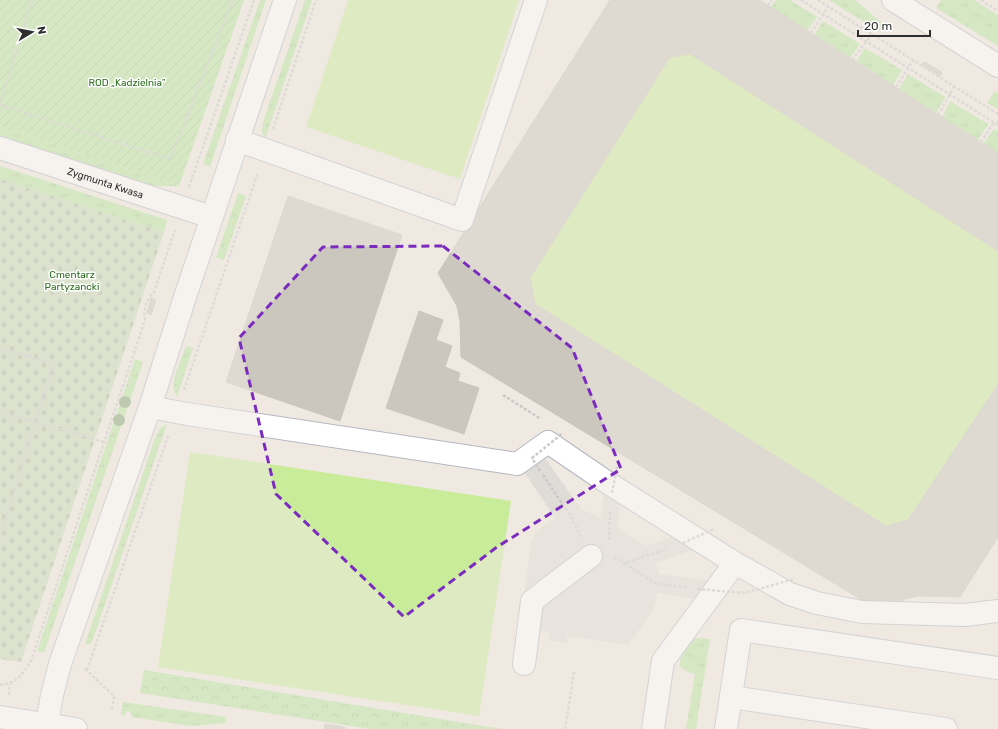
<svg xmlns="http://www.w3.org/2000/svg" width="998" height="729" font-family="Rubik,sans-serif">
<defs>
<pattern id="grass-tufts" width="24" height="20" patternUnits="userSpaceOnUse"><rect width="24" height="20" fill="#b6e59e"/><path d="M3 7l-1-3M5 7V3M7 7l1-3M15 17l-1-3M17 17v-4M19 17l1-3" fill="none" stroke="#9dc588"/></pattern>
<pattern id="forest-crowns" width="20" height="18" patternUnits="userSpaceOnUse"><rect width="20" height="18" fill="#b6e59e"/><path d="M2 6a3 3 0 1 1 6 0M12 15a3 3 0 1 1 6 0" fill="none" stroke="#9dc588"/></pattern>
<pattern id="cemetery-stones" width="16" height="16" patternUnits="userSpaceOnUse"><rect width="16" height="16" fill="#c8d9b8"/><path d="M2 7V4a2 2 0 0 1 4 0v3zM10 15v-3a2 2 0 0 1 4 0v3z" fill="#acbb9e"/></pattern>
<pattern id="garden-furrows" width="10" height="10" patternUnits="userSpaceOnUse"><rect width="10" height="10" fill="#b6e59e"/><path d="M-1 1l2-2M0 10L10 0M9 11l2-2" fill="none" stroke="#9dc588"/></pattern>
</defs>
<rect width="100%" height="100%" fill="#efe9e1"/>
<g fill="url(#grass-tufts)">
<polygon points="260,0 266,0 210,167 203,164"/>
<polygon points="305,0 312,0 265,139 262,132 263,122"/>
<polygon points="776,0 790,0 817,17 807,31 771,7"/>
<polygon points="829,0 855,0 883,24 879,31"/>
<polygon points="941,0 974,0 998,15 998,46 936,8"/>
<polygon points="823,21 860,44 850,58 814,35"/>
<polygon points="865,48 902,70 893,85 856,62"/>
<polygon points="908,74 945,97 936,113 899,89"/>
<polygon points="994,92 998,93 998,109 987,103"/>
<polygon points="950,101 988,124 978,140 942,117"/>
<polygon points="0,126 179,186 153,186 0,136"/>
<polygon points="994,129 998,131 998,153 983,144"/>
<polygon points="0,166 167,220 164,232 0,180"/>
<polygon points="238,193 246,196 224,260 216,258"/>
<path d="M 186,346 L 193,348 L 177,397 C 168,382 181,361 186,346 Z"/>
<polygon points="135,359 143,362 44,653 37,651"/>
<polygon points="167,424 92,642 88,645 85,644 155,438 160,428"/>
<path d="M 694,638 L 710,639 L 696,729 L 686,729 L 695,674 C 668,667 683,655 694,638 Z"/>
<polygon points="123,702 226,717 226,723 190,726 132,717 130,711 127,711 124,716 121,715"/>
</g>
<polygon fill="url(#forest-crowns)" points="144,670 489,727 504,729 371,729 140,693"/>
<polygon fill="url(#cemetery-stones)" points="0,179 164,232 21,662 0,659"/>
<polygon fill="url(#garden-furrows)" points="0,0 244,0 179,186 0,126"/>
<g fill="#c9ec9a">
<polygon points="348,0 519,0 460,179 306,127"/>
<polygon points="610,0 760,0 998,153 998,537 960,597 918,596 905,599 880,611 461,357 460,321 457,306 438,273"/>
<polygon points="190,452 511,501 479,716 158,667"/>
</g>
<polygon fill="#dfdcd8" points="540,451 581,509 601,518 605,481 620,491 618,528 646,546 685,532 707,545 656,563 659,574 720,582 706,601 658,593 652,612 628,645 567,636 567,643 550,641 550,633 520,628 531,542 537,530 555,518 519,464"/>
<g fill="#cbc7bf" stroke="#cbc5ba">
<polygon points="610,0 760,0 998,153 998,251 690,54 670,57 530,278 535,304 886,526 908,520 998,384 998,537 960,597 918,596 905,599 880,611 461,357 460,321 457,306 438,273"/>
<polygon points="924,62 942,72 940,76 922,65"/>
<polygon points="288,196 402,235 340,421 226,382"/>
<polygon points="151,298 156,300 151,315 147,313"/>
<polygon points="419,311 443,320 436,340 452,346 445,367 460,373 458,381 479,388 464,434 386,408"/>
<polygon points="325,724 345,727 345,729 324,729"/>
</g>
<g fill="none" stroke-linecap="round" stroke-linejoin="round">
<defs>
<g id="minor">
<polyline points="893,0 998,66"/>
<polyline points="237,140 462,220 536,0"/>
<path id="s1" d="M 0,148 L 211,217"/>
<polyline points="150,407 187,414 517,464 548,442 605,481 735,563 663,661 653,729"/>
<polyline points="735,563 790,594 817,603 862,612 965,615 998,611"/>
<polyline points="524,664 532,601 591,556"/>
<polyline points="731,697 946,729"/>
<polyline points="0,717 76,729"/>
<polyline points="46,729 52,695 60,664 150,407 185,297 285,0"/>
<polyline points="726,729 741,630 998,668"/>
</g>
</defs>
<use href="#minor" stroke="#b4b7c1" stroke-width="24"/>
<g stroke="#c9c9c9" stroke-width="2.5" stroke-dasharray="3 2" stroke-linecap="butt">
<polyline points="801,0 998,125"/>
<polyline points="818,0 998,114"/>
<polyline points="981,0 998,11"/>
<polyline points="768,5 772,0"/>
<polyline points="811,33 828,7"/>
<polyline points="852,60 872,34"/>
<polyline points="896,87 913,60"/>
<polyline points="0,103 32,0"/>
<polyline points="0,105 170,159 233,0"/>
<polyline points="938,115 954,87"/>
<polyline points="273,129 316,0"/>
<polyline points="981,142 992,125 998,122"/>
<polyline points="189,187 254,0"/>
<polyline points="0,348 53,364 0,538"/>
<polyline points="184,390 258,172"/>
<polyline points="503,395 541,419"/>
<polyline points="0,412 104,442"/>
<polyline points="543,475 570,515 581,537"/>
<polyline points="609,540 610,511"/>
<polyline points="614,557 625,563 667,549"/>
<polyline points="625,563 654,583 689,588"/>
<polyline points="85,669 114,696 112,710"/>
<polyline points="87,670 169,434"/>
<path d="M 0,685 C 17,683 22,675 31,661 L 145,320 C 143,310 146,299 154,292 L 175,230"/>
<polyline points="9,695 10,684"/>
<polyline points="565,729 574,672"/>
</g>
<use href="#minor" stroke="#fff" stroke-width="22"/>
<g stroke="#c9c9c9" stroke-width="2.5" stroke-dasharray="3 2" stroke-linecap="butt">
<polyline points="540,471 532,458 563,433"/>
<polyline points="612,493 617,467"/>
<polyline points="683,543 714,529"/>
<polyline points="697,589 745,593 794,579"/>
</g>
</g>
<g fill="#84a574">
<circle cx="125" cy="402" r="6"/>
<circle cx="119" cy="420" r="6"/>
</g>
<path d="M0 0H998V729H0ZM 443,246 L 572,348 L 621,469 L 497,547 L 404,617 L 276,494 L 239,338 L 323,247 Z" fill="#efe9e1" fill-opacity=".55" fill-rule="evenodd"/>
<path fill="none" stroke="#7b2cbf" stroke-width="3" stroke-dasharray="8 5" stroke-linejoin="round" d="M 443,246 L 572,348 L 621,469 L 497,547 L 404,617 L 276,494 L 239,338 L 323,247 Z"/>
<g text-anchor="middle" stroke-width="3" stroke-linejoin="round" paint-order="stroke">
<g font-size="10" fill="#2c6e1b" stroke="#fff">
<text x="127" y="86">ROD „Kadzielnia”</text>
<text x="72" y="278">Cmentarz<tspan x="72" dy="12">Partyzancki</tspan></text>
</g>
<g font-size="10" fill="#2e2e2e" stroke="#fff">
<text dy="4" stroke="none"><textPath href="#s1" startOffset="111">Zygmunta Kwasa</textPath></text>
</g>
</g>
<g transform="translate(32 32) rotate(80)" stroke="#ffffff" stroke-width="3" paint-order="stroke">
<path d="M0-3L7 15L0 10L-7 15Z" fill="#2e2e2e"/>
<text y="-6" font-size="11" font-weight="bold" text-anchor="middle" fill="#2e2e2e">N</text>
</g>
<path d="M858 30v6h72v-6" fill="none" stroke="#2e2e2e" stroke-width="2"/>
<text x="864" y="30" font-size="12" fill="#2e2e2e" stroke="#ffffff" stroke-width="3" paint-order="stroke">20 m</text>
</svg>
